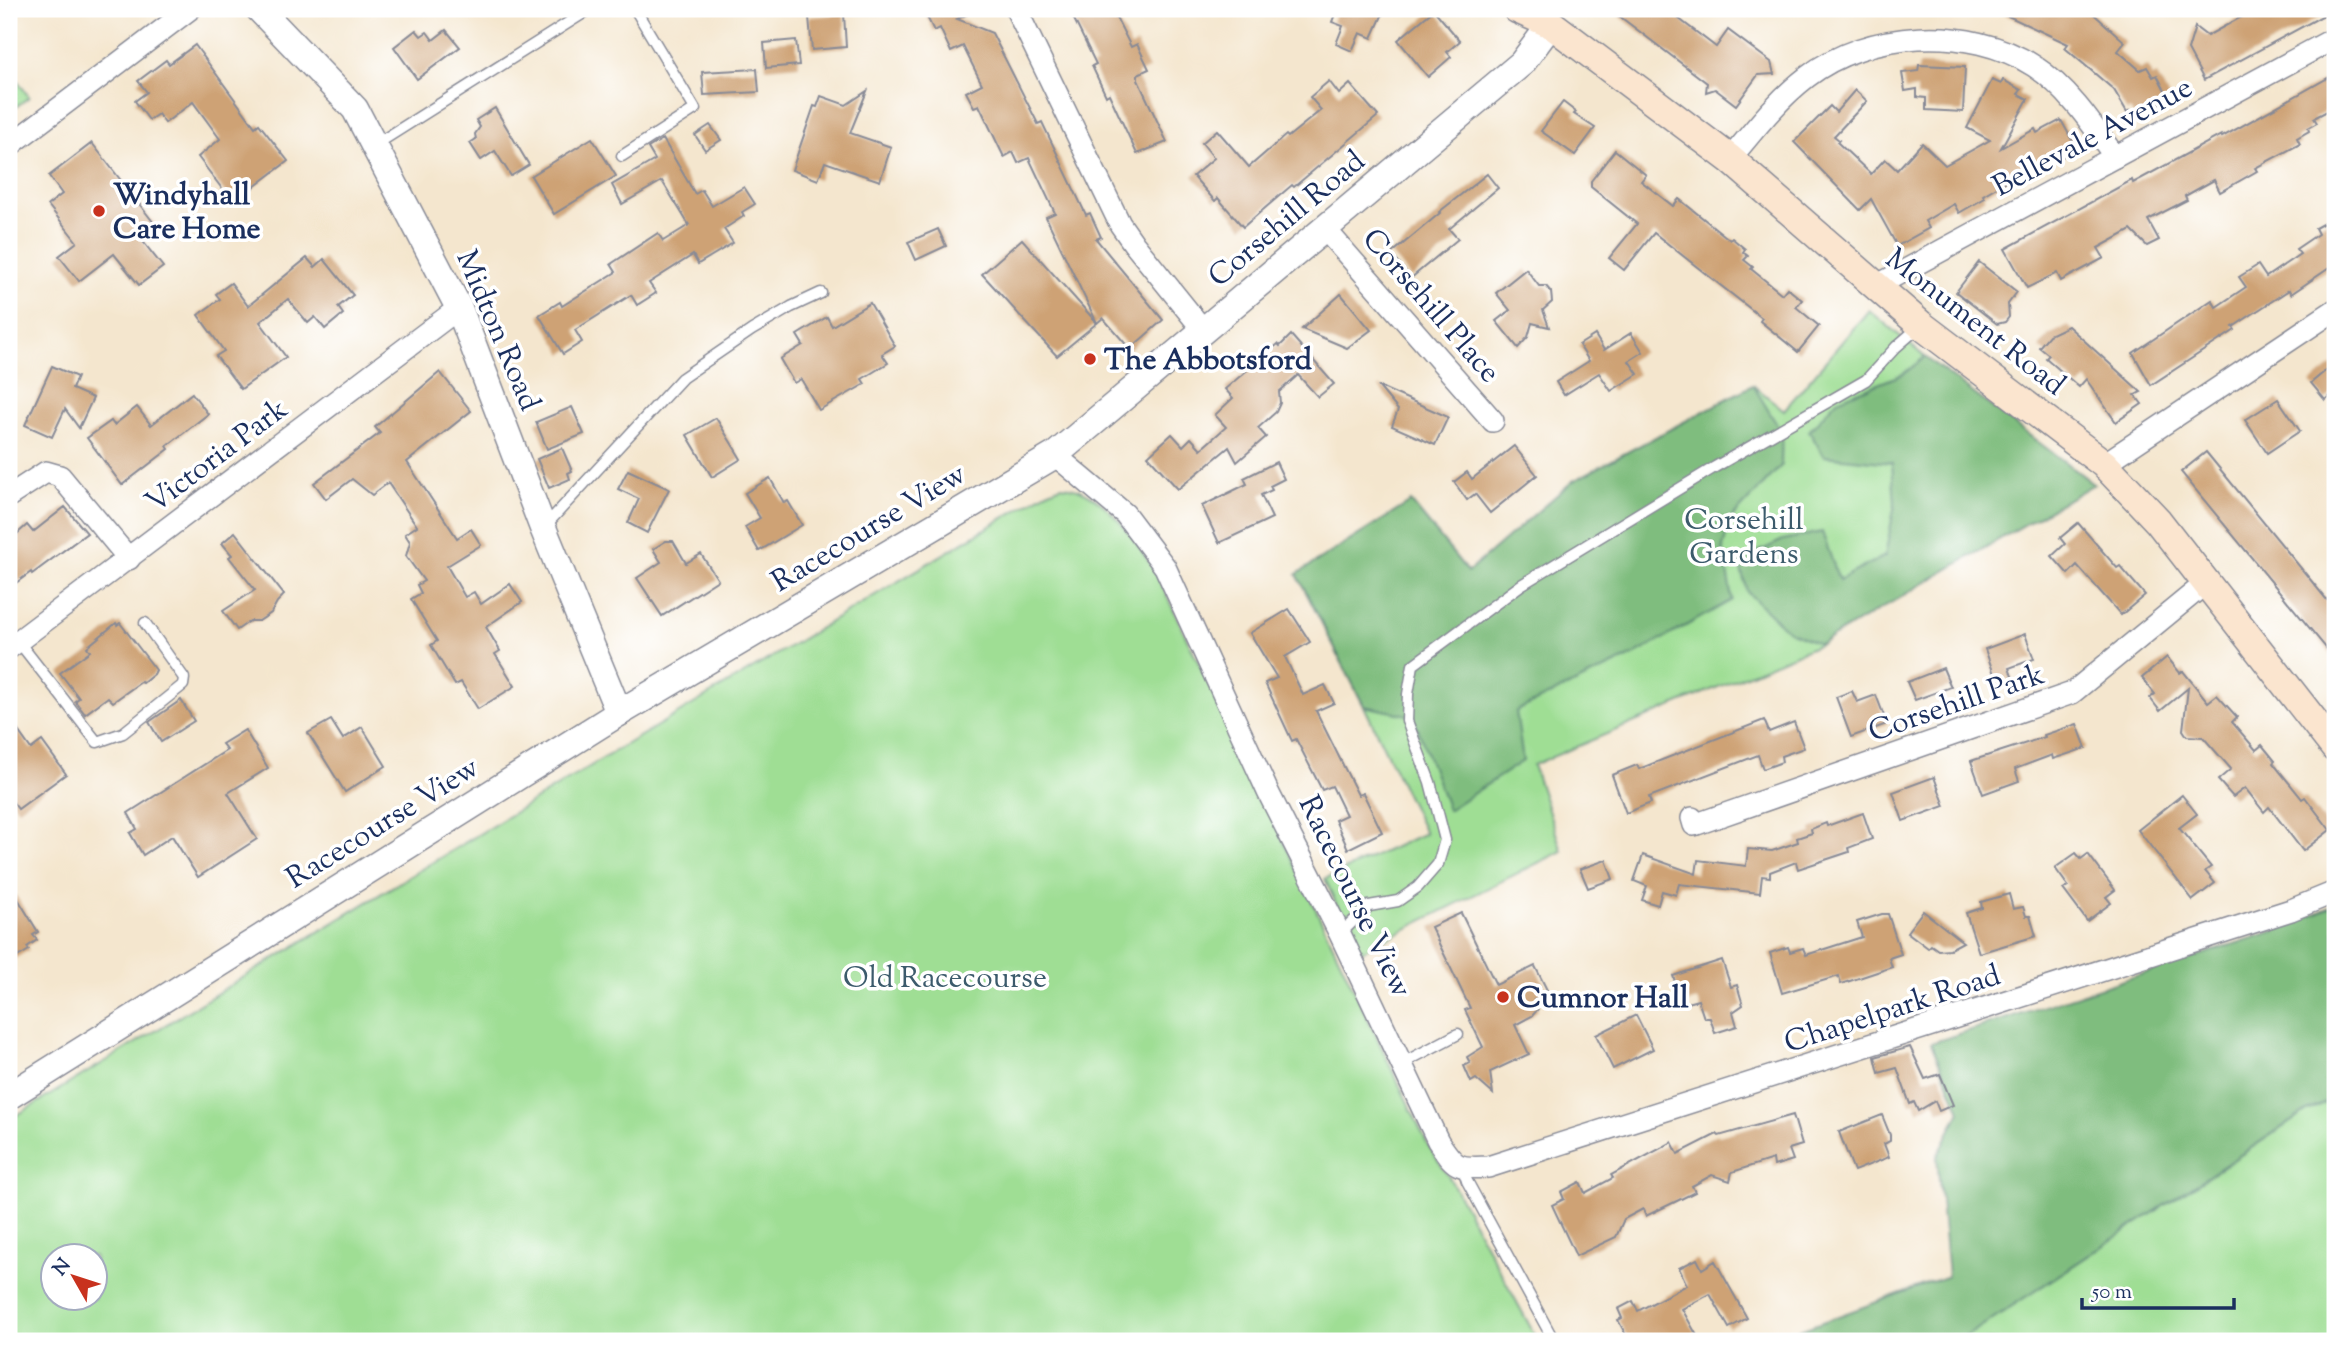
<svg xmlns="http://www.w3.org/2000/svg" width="2344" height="1350" font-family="'Sorts Mill Goudy',serif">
<rect width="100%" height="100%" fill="#fff"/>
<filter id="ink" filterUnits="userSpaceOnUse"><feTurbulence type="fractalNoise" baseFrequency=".0143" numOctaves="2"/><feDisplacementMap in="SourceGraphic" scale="14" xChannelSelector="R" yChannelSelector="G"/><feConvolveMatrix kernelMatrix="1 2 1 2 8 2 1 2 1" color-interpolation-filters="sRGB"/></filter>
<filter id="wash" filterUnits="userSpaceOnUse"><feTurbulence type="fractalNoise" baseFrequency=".00686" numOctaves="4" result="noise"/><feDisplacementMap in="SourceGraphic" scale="28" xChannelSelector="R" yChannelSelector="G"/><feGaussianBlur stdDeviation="1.57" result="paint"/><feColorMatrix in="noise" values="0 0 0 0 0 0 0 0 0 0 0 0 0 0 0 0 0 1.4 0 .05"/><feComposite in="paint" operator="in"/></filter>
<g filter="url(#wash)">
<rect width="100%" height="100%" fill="#f4e6ce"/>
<g fill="#9fde94" stroke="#5d8679" stroke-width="2" fill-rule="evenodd">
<polygon points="11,71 29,97 9,112 9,72"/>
<polygon points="1869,310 1925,357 2094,484 1820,644 1533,765 1562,851 1358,953 1325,879 1425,833 1364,706 1297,574 1411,502 1468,572 1573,481 1753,385 1784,410"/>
<path d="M 1061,486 C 1101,486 1135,540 1155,571 L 1428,1145 L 1449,1177 L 1538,1341 L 9,1341 L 9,1120 L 617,750 L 1047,492 ZM 52,1256 L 94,1256 L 94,1298 L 52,1298 Z"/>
<polygon points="2335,1099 2335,1341 1959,1341 2307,1111"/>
</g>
<g fill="#7fbd7e" stroke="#4d766e" stroke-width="2">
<polygon points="1925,357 2094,484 1820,644 1788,631 1747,592 1739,561 1783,540 1822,532 1839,580 1885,556 1895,504 1892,463 1824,456 1809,431 1837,400 1903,374"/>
<polygon points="1753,385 1782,433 1781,466 1731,519 1723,547 1732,600 1632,656 1516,711 1523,761 1448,810 1413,716 1364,706 1297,574 1411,502 1468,572 1573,481"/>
<polygon points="2335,905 2335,1099 2307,1111 1959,1341 1770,1341 1948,1276 1937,1157 1960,1111 1931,1043 2283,928"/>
</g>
<g id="blocks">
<g fill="#cea274">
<polygon points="923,9 978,9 957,19 992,33 1038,124 1042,122 1086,215 1090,213 1101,237 1096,239 1163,320 1130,349 1103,318 1097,323 1046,217 1055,213 1029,158 1018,163 1013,152 1004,157 979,105 974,107 966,92 982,84 963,46 951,52 940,28 934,31"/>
<polygon points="1069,9 1112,9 1131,47 1137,44 1149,69 1138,74 1138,80 1167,142 1137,154 1109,94 1106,96 1092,66 1096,64"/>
<polygon points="1337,9 1385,9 1372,38 1360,33 1352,51 1336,44 1343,26 1332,22"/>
<polygon points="1610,9 1666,9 1716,47 1728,30 1771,62 1774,74 1758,75 1736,105 1715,89 1706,92 1707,83"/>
<polygon points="1993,9 2088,9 2125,42 2118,51 2140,70 2147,67 2153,77 2157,75 2169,98 2135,118 2130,110 2127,112 2114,90 2065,48 2068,44"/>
<polygon points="2256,9 2335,9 2204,80 2188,50 2195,27 2207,36"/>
<polygon points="1434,10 1460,41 1447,52 1451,57 1428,77 1398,40"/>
<polygon points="844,14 846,47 812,50 809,17"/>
<polygon points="416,30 421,36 427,32 433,40 446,30 460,47 417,79 394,47"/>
<polygon points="796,40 799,65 766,68 764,43"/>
<polygon points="195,45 255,127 259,124 288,161 233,203 198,157 220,139 193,102 165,123 158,114 149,120 135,101 147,92 138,81 166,60 169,64"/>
<polygon points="1919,65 1965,67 1963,112 1926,110 1926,98 1917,97 1917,89 1905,91 1902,73 1918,71"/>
<polygon points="757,69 759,92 704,95 702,72"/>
<polygon points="2335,74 2335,107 2314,118 2317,123 2308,128 2309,131 2297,138 2300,144 2255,168 2257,171 2220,192 2214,180 2185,196 2187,200 2148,220 2159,240 2147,246 2131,230 2098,248 2104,258 2061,281 2057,273 2027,288 2005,249 2132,180 2133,183 2221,135 2222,137"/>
<polygon points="1992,80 2001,84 2003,80 2021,90 2018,94 2028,99 2001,148 2035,129 2037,133 2061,120 2077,149 2030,174 2027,169 1983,195 1985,198 1959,213 1954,204 1925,221 1929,228 1897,246 1871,199 1860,210 1794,142 1830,106 1836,112 1855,90 1867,101 1834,136 1839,140 1837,142 1871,174 1885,159 1897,170 1922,143 1945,165 1990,140 1967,128"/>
<polygon points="1329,81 1339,94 1350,84 1378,116 1294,187 1292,185 1243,227 1218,198 1215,201 1193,176 1214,158 1202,143 1217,130 1249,167 1286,135 1288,137 1321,110 1310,97"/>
<polygon points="867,91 850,133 891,147 880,181 825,162 818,180 792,170 814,106 817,107 821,96 846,105"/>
<polygon points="1563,102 1576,112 1574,114 1595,128 1575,155 1541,131"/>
<polygon points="495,108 529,165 511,176 495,151 481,160 470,143 476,139 475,134 480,127 476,120"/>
<polygon points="710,125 721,140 705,150 695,135"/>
<polygon points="592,138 616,176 554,214 531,176"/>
<polygon points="663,139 695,194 702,190 712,206 744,187 755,204 742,212 744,216 724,229 733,243 698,264 693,255 649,283 656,293 637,305 631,295 575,330 582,342 563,354 539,315 560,302 562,306 616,272 611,264 658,233 663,241 689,225 662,181 622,204 612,185 655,160 648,148"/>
<polygon points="92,143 157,227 141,239 163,267 139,285 114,254 79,281 59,256 77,242 48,205 62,194 49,176"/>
<polygon points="1615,150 1646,175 1641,181 1673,206 1679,199 1730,240 1732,238 1745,249 1743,252 1748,256 1744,260 1753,267 1751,269 1782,294 1787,288 1802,300 1796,307 1819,326 1798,352 1760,321 1762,318 1654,233 1624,270 1609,258 1637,224 1591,187 1591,181"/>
<polygon points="1487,174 1498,188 1449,229 1458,239 1411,278 1391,254 1440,213 1439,212"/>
<polygon points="2335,217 2335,264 2291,294 2289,290 2260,309 2233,327 2235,330 2151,385 2133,353 2212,300 2216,307 2246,287 2239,277 2258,265 2266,277 2300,254 2296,249 2318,234 2315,228"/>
<polygon points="938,229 946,246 916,260 908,242"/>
<polygon points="1022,239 1097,323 1057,356 982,274"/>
<polygon points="307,258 315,267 324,259 353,295 338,307 343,314 325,329 315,317 308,323 288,299 260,322 286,357 241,389 216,356 224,351 198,315 220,299 216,294 231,283 248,306"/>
<polygon points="1979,262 2017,292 2008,304 2009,317 2005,322 1997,324 1956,292"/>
<polygon points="1526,269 1539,286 1546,286 1551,292 1552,302 1543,310 1549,327 1532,323 1528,337 1518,348 1496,321 1510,310 1496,293"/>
<polygon points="1341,294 1371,330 1347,348 1302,329"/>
<polygon points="870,303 895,346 882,354 888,363 862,379 865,384 819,410 801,379 794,383 780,359 803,345 797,335 827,317 832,326"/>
<polygon points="2068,326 2141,392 2135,395 2142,404 2116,422 2086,379 2079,387 2046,358 2049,355 2039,347 2049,335"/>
<polygon points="1631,333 1643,352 1629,361 1638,374 1611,391 1599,373 1564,395 1556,382 1589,361 1579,345 1595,335 1604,350"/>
<polygon points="1291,335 1334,384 1318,397 1298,375 1279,392 1280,403 1276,412 1258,428 1266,437 1237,462 1229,447 1178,489 1148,456 1172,434 1183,446 1191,438 1201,449 1226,427 1215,415 1233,398 1225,389 1278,344 1280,346"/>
<polygon points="2335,363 2335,391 2325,400 2311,383"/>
<polygon points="52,366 77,377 72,389 93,398 79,428 65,409 52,437 25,425"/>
<polygon points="440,372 471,411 407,462 457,538 471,529 481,545 447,566 465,597 474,592 481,604 510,584 522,602 486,627 500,651 495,654 515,686 478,709 461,682 455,685 431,645 437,641 411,599 421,593 417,585 424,581 406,556 410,542 405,534 417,526 388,483 372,495 352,479 326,499 314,483 380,433 375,427"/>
<polygon points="1378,386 1448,417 1435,445 1392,426 1398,410"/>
<polygon points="192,393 208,414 167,446 169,449 122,485 87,438 111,421 114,425 137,407 151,425"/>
<polygon points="2278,399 2300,431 2267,453 2245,420"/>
<polygon points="572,407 584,434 547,449 536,422"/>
<polygon points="716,418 741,459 712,477 687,435"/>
<polygon points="1514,446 1537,475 1490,513 1475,494 1467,500 1454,482 1467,472 1472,479"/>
<polygon points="562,448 572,471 568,473 570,479 549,488 537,459"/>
<polygon points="2206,452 2327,600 2335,594 2335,659 2181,472"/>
<polygon points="1276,462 1284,479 1270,486 1272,490 1261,495 1272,518 1219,543 1202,506 1247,484 1244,478"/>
<polygon points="628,470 669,489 647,533 628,523 639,499 618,489"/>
<polygon points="770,478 784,503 788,501 802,525 759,551 745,527 760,518 745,493"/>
<polygon points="65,507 87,533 32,574 31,572 9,588 9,541 27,525 33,532"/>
<polygon points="2078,523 2117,568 2120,566 2145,595 2121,615 2077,565 2068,574 2052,556 2065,544 2060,538"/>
<polygon points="235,532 284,595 277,602 271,613 259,621 250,621 237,630 223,611 255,590 229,557 232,555 222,543"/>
<polygon points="666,541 673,541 686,563 701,554 718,580 662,616 637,578 661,562 653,549"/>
<polygon points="1289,609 1310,642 1285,657 1303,695 1325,685 1334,703 1316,711 1358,795 1363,793 1382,832 1348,849 1335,820 1346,815 1332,786 1322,790 1296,739 1292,741 1265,683 1277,678 1250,633"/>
<polygon points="116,623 117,625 120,623 156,670 154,674 143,683 141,682 113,702 108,697 85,714 75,701 79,698 60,673 90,651 87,647"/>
<polygon points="2025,634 2034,659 2009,668 2013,679 1998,685 1985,649"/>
<polygon points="2167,657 2180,673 2183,671 2208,702 2217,695 2237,717 2232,722 2256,750 2262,745 2275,761 2273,763 2302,799 2305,797 2330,830 2303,851 2269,807 2264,812 2245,788 2233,797 2218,780 2231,769 2203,737 2187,736 2183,730 2188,688 2160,711 2150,698 2155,694 2142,678"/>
<polygon points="1943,668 1951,687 1915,700 1907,682"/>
<polygon points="1852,691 1857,702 1876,695 1887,724 1851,737 1836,697"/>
<polygon points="181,700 194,721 161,742 149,722"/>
<polygon points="9,718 31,749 42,741 66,774 18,809 9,797"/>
<polygon points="331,720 343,739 362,727 386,766 345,792 308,733"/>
<polygon points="1764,720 1769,732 1794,722 1804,748 1781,756 1782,762 1763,769 1758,755 1649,797 1651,803 1626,813 1612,775 1637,765 1639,769"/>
<polygon points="2077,724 2086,748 2053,759 2052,755 2015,769 2019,781 1983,794 1971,761 2045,737 2044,735"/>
<polygon points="245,730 268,768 228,793 257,839 198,877 172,836 143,855 130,833 137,829 128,813 227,750 222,744"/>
<polygon points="1934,777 1945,806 1903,821 1893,792"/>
<polygon points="2182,795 2197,814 2179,828 2211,867 2205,871 2215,883 2193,900 2138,830"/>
<polygon points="1863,813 1872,839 1848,848 1849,852 1798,869 1796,862 1770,872 1770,877 1762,876 1760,893 1679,884 1676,895 1662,891 1658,905 1642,900 1647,886 1634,881 1643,855 1696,874 1698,860 1746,866 1748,849 1772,851 1798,842 1797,838 1812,833 1811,829 1826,823 1827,826"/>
<polygon points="2076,853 2081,859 2088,854 2115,890 2106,897 2111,903 2087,921 2063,889 2068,886 2055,868"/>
<polygon points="1606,860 1613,879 1588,888 1580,869"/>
<polygon points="9,884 38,932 33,935 37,940 27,947 29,950 9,962"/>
<polygon points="2009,894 2013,909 2023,907 2026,916 2030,916 2036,936 1979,953 1966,913 1982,908 1981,902"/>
<polygon points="1923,911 1963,942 1950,949 1938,950 1931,945 1928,948 1907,932"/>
<polygon points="1461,913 1496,985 1535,966 1549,994 1534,1000 1538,1009 1532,1016 1515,1025 1529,1054 1490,1072 1493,1094 1476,1079 1471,1082 1464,1066 1470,1063 1467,1057 1483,1047 1465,1010 1470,1008 1431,927"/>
<polygon points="1882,914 1888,914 1901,954 1889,958 1892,967 1841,984 1839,976 1782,993 1770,953 1788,947 1790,952 1803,948 1806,955 1862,937 1857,922"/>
<polygon points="1722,960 1731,987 1737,985 1743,1005 1733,1012 1737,1026 1715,1033 1710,1018 1704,1018 1698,1000 1683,1004 1673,976"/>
<polygon points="1636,1015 1653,1049 1613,1069 1596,1035"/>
<polygon points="1910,1047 1925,1079 1940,1074 1953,1105 1939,1111 1935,1101 1918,1111 1914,1102 1910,1104 1897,1068 1879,1073 1875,1057"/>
<polygon points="1793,1115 1802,1145 1789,1149 1793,1160 1774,1166 1773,1159 1732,1172 1730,1181 1712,1175 1692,1186 1695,1192 1681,1199 1646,1216 1643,1209 1624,1219 1616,1237 1576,1256 1552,1205 1564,1199 1561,1192 1580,1182 1585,1193 1613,1178 1611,1175 1672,1142 1678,1154 1717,1134 1719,1136"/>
<polygon points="1882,1115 1890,1135 1890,1141 1884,1144 1889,1157 1854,1171 1839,1132"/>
<polygon points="1697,1259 1702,1269 1715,1261 1747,1318 1729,1328 1710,1294 1682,1309 1700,1341 1629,1341 1618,1320 1622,1318 1618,1309 1633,1301 1638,1311 1687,1285 1679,1268"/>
</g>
</g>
</g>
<g filter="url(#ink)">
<use href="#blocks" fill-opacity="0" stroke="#888a96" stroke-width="2"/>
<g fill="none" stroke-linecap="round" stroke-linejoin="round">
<defs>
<g id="service">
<polyline points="375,145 590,9"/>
<polyline points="622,156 695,109 635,9"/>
<polyline points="545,526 682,378 752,330 791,307 821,293"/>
<polyline points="18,641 97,742 123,733 183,685 184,678 145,623"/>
<polyline points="1340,934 1369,906 1398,901 1418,887 1438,864 1445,840 1430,782 1407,721 1408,694 1413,665 1521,585 1715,467 1866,380 1896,347 1919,327"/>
<polyline points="1401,1064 1458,1034"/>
<polyline points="1463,1169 1467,1181 1554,1341"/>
</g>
<g id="minor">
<polyline points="1016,9 1120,224 1134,244 1204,331"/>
<polyline points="9,146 190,9"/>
<path d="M 1730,159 C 1754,130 1777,100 1807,77 C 1867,30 1969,24 2034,66 C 2068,88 2092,124 2115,157"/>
<polyline points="1325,229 1493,421"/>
<polyline points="1876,286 2335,38"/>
<path d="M 1055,455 L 1125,514 L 1165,567 L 1268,792 L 1340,934 L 1438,1141 C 1455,1167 1457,1169 1488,1167 L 2291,910 L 2335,892"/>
<polyline points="2104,464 2335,310"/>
<polyline points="9,496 46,472 60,476 129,559"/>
<polyline points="9,648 459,308"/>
<polyline points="1692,818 1694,825 2072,693 2207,582"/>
</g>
<g id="tertiary">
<polyline points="259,9 355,109 459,308 543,528 619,713"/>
<polyline points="9,1096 619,713 1055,455 1522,63 1551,24"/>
</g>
<polyline id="secondary" points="1517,9 1551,24 1730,159 1921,325 2104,464 2158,521 2335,748"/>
</defs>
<use href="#service" stroke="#888a96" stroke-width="13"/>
<use href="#minor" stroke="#888a96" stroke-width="24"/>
<use href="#tertiary" stroke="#888a96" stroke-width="29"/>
<use href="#secondary" stroke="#888a96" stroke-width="31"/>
<use href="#service" stroke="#fff" stroke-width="10"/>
<use href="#minor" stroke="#fff" stroke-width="21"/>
<use href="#tertiary" stroke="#fff" stroke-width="26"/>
<use href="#secondary" stroke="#fbe5cf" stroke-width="28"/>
</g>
</g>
<g fill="#c8321e" stroke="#fff" stroke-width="2.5">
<circle cx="99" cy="211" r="7"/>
<circle cx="1090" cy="359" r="7"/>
<circle cx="1503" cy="997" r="7"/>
</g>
<g text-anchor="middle" stroke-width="7" stroke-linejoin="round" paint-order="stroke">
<g font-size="30" fill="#1b2f5e" stroke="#fff">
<text transform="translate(2092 136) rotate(-28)" y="10">Bellevale Avenue</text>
<text transform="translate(1286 218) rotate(-40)" y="10">Corsehill Road</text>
<text transform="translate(1432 305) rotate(49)" y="10">Corsehill Place</text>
<text transform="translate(1976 321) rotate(38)" y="10">Monument Road</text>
<text transform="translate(499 330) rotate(67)" y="10">Midton Road</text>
<text transform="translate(216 455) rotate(-37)" y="10">Victoria Park</text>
<text transform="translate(868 527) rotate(-31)" y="10">Racecourse View</text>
<text transform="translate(1956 702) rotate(-19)" y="10">Corsehill Park</text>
<text transform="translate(382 822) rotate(-32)" y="10">Racecourse View</text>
<text transform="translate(1356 896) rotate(64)" y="10">Racecourse View</text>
<text transform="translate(1892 1008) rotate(-18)" y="10">Chapelpark Road</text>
</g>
<g font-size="30" font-weight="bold" fill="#1b2f5e" stroke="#fff" text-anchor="start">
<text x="113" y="204">Windyhall<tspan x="113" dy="34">Care Home</tspan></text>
<text x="1104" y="369">The Abbotsford</text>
<text x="1517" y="1007">Cumnor Hall</text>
</g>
<g font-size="30" fill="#3c5b6c" stroke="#fff">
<text x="1744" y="529">Corsehill<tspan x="1744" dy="34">Gardens</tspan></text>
<text x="945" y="987">Old Racecourse</text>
</g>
</g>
<rect width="2344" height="1350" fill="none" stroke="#fff" stroke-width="35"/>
<g transform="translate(74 1277) rotate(309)"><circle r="33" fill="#ffffff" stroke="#a4acbf" stroke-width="2"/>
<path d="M0-5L12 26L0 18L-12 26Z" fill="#c8321e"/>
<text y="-10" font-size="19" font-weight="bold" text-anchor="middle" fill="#1b2f5e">N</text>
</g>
<path d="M2082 1298v10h152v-10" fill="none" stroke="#1b2f5e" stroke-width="3.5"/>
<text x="2092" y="1298" font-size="21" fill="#1b2f5e" stroke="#ffffff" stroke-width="5" paint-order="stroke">50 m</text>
</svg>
